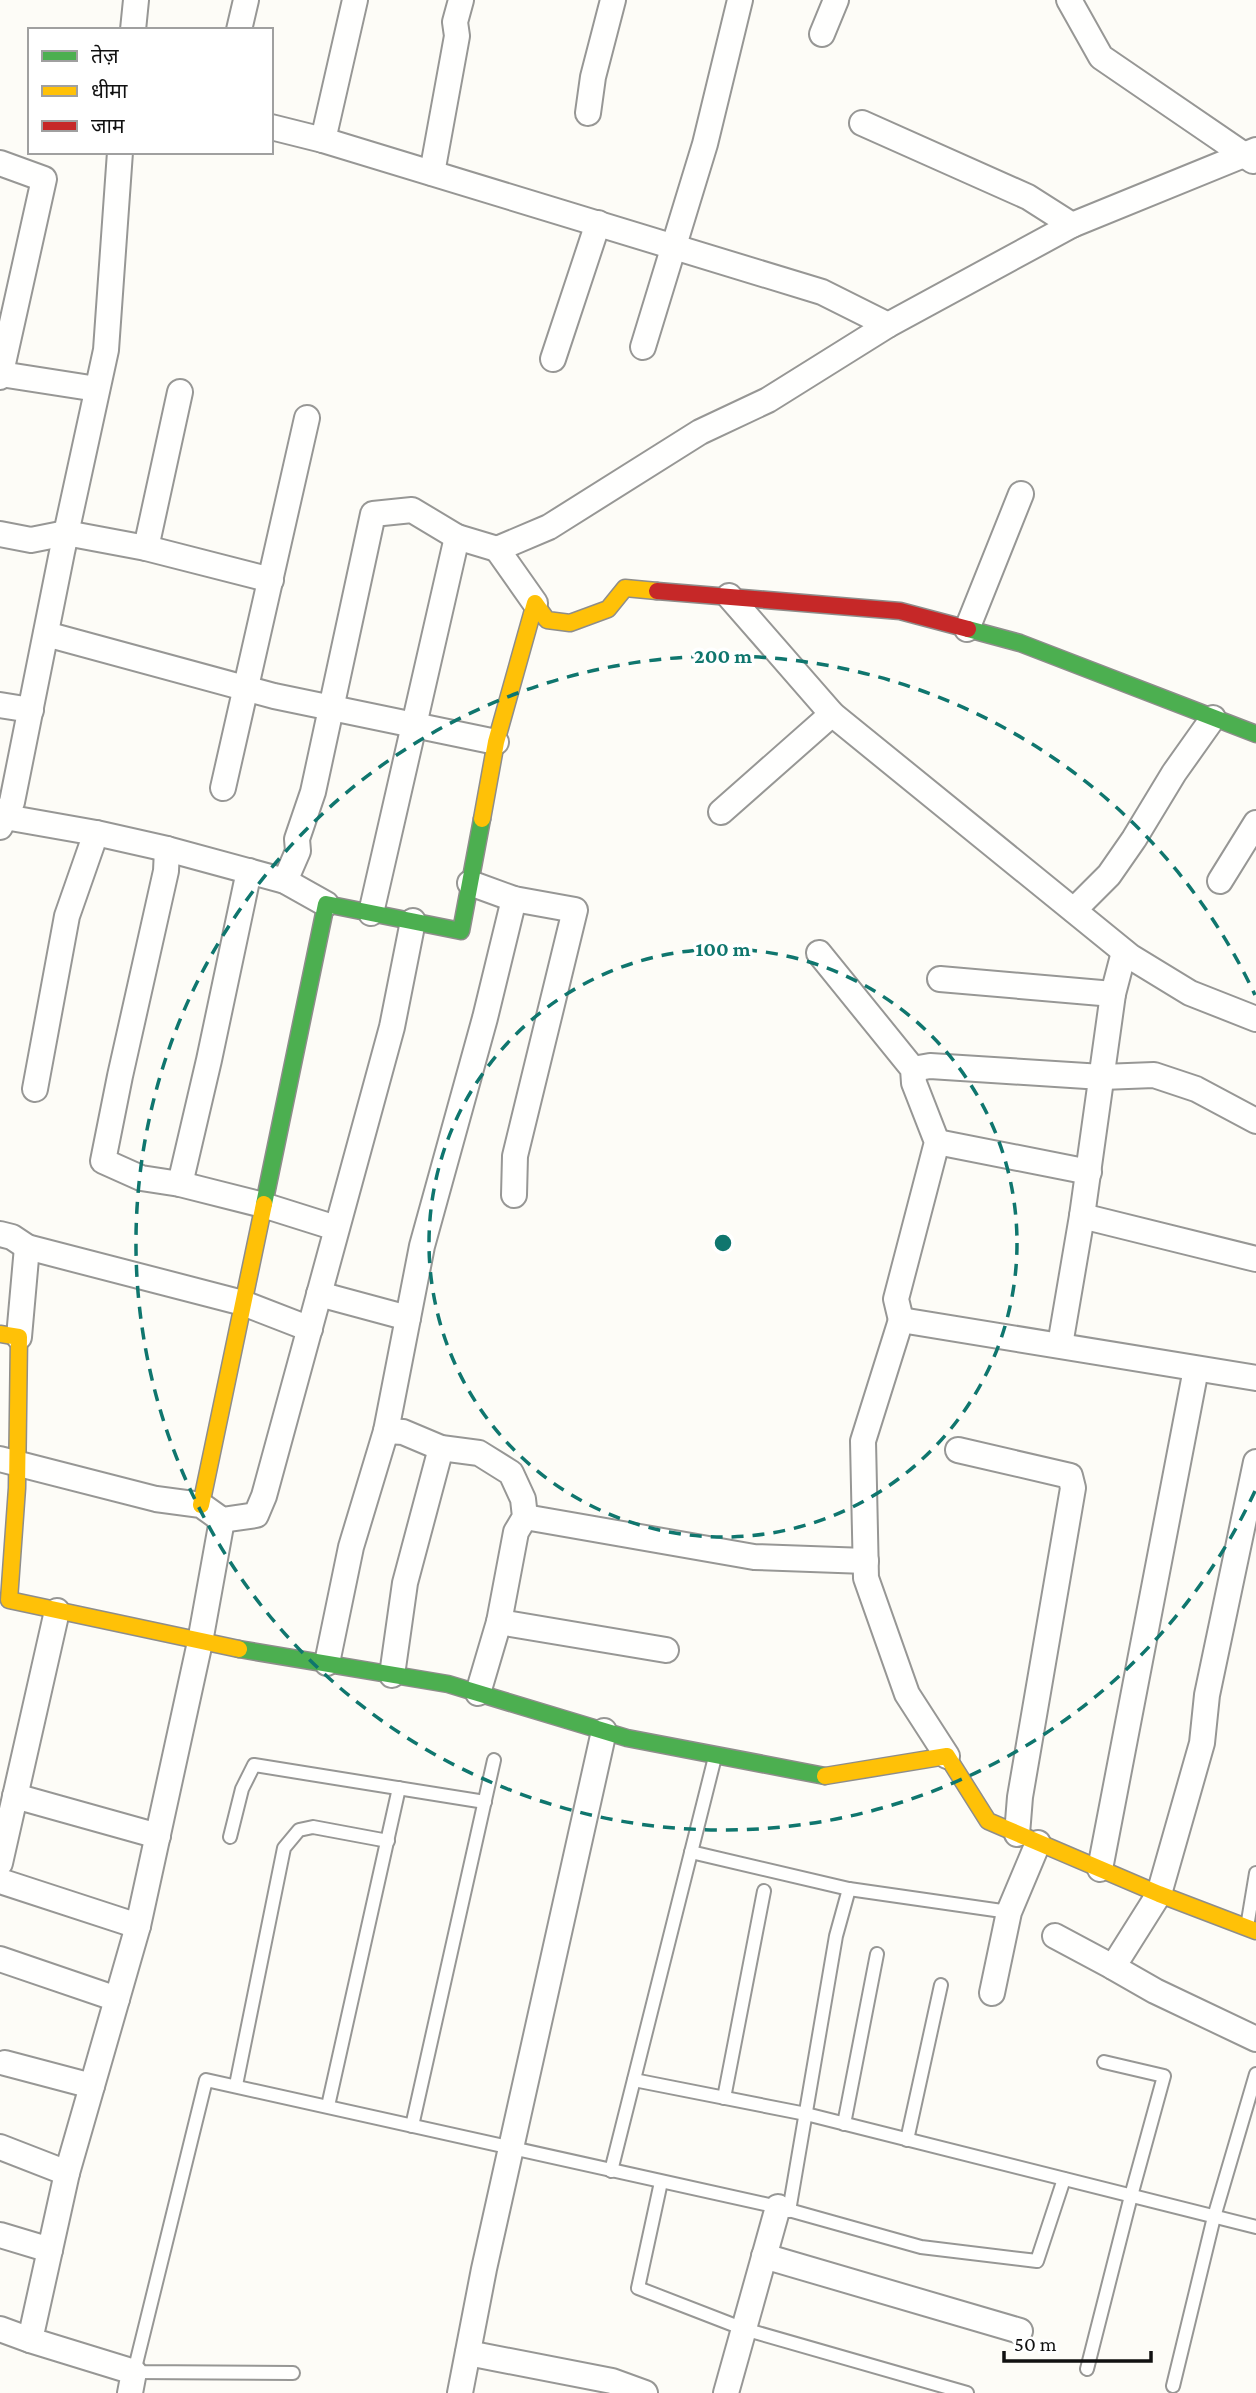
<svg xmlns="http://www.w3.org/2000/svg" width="1256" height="2393" font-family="'Crimson Pro','Noto Sans Devanagari',serif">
<rect width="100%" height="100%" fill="#fdfcf7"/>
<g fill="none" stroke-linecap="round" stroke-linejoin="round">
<defs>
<g id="lane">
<polyline points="230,1837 242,1789 254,1765 485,1802"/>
<polyline points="691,1852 849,1889 1009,1912"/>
<polyline points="1247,1927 1256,1873"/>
<polyline points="634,2080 806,2114 1256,2227"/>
<polyline points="236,2085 284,1848 299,1830 313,1827 388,1841"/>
<polyline points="724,2098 764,1891"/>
<polyline points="328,2106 399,1788"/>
<polyline points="844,2124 877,1954"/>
<polyline points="412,2126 494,1760"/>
<polyline points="907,2140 941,1985"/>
<polyline points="611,2171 715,1757"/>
<polyline points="661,2182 638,2288 744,2329 967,2393"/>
<polyline points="789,2211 836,1936 849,1889"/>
<polyline points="1087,2369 1131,2196 1164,2076 1104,2062"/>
<polyline points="293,2373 134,2372 206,2080 778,2207 921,2247 1037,2261 1064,2179"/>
<polyline points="1173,2386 1214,2217 1256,2074"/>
</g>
<g id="street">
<polyline points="1069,0 1101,57 1253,161"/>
<polyline points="133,30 136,0"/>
<polyline points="239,30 246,0"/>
<polyline points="822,34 836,0"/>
<polyline points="588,113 593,77 613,0"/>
<polyline points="862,123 1028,197 1072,225"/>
<polyline points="271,127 323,140 822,292 888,325 768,400 700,432 549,527 497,549 457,537 412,510 373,514 313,792 297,839 298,851 285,881"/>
<polyline points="323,140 355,0"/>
<polyline points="0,163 44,179 0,377"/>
<polyline points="432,173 457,36 455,22 461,0"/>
<polyline points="888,325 1072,225 1256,150"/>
<polyline points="643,347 705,144 740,0"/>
<polyline points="553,359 598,223"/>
<polyline points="1,374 97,389"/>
<polyline points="0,534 31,540 66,533 146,548 271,580"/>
<polyline points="146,548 180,392"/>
<polyline points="497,549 535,603"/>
<polyline points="729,596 832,714 1131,957 1190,993 1256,1019"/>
<polyline points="967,629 1021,494"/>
<polyline points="46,634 274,696 496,742"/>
<polyline points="0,705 31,710"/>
<polyline points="223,788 307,418"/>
<polyline points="721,812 832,714"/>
<polyline points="0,816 96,833 167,849 285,881 326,904"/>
<polyline points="0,827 12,802 62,552 106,350 120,152"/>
<polyline points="167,849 166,871 120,1076 103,1161 141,1178 180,1184 263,1205 336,1228"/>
<polyline points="1220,881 1256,823"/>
<polyline points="470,883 514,899 575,910 515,1156 514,1195"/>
<polyline points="1074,910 1109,875 1134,839 1174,773 1213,718"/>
<polyline points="371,913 457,537"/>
<polyline points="819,953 913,1069 914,1083 937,1142 896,1299 901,1320"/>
<polyline points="940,979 1113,994"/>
<polyline points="913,1069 930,1066 1102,1077 1154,1075 1196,1089 1256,1121"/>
<polyline points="35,1089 67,916 96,833"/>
<polyline points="937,1142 1089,1172"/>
<polyline points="180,1184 209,1060 249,871"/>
<polyline points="1082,1216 1256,1259"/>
<polyline points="0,1234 12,1237 27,1247 243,1303 310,1329"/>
<polyline points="319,1294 408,1318"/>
<polyline points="19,1337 27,1247"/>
<polyline points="1060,1345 1082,1216 1113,994 1124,952"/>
<polyline points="386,1431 403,1432 441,1448 479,1453 511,1473 523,1499 525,1517 516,1532 499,1622 478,1693"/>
<polyline points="958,1450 1070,1476 1073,1488 1020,1797 1017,1834"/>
<polyline points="0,1459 156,1499 201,1505 222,1520 256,1515 264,1496 392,1027 413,921"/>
<polyline points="1256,1462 1207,1695 1202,1743 1159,1894 1113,1967 1155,1991 1256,2039"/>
<polyline points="525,1517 754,1557 866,1561"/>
<polyline points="499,1622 666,1650"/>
<polyline points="327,1663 351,1547 386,1431 422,1246 485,1018 514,899"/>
<polyline points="392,1675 405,1583 441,1448"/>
<polyline points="947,1756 907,1694 866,1578 863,1441 901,1320 1256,1378"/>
<polyline points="15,1796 158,1836"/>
<polyline points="0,1863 57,1611"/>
<polyline points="1100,1869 1196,1369"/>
<polyline points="0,1881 138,1926"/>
<polyline points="1055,1936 1113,1967"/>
<polyline points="0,1959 117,1999"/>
<polyline points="992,1993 1009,1912 1038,1843"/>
<polyline points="5,2063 92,2086"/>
<polyline points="0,2147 67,2173"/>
<polyline points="0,2235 50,2250"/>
<polyline points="764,2256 1020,2331"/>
<polyline points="0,2329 30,2340"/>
<polyline points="468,2353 612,2381 645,2393"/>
<polyline points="130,2393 134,2372 30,2340 67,2173 138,1926 200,1642 222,1520"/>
<polyline points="460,2393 484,2269 604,1731"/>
<polyline points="726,2393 778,2207"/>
</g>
<g id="fast">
<polyline points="968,629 1020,643 1256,734"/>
<polyline points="264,1204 326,904 461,931 482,819"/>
<polyline points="239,1649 448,1684 627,1738 825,1776"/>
</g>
<g id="slow">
<polyline points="482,819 496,742 535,603 547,620 570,623 608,609 625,588 657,591"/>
<polyline points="0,1334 19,1337 17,1488 9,1600 239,1649"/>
<polyline points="201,1505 264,1204"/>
<polyline points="825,1776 947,1756 988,1821 1159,1894 1256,1931"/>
</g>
<polyline id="jam" points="657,591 900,611 968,629"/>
</defs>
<use href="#lane" stroke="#979795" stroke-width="16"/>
<use href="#street" stroke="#979795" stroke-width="28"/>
<use href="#fast" stroke="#8e8d8b" stroke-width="19"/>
<use href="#slow" stroke="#8e8d8b" stroke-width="19"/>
<use href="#jam" stroke="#8e8d8b" stroke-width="19"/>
<use href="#lane" stroke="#fffffe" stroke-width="12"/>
<use href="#street" stroke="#fffffe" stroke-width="24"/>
<use href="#fast" stroke="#4caf50" stroke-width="16"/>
<use href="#slow" stroke="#ffc107" stroke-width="16"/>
<use href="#jam" stroke="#c62828" stroke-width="16"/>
</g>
<g fill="none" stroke="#0f766e" stroke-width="3.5" stroke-dasharray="12 9">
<circle cx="723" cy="1243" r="294"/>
<path d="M1255 1491A587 587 0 1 1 1255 995"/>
</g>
<circle cx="723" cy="1243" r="10" fill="#0f766e" stroke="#fff" stroke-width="3.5"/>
<g font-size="21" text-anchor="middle" font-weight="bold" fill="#0f766e" stroke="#fff" stroke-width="7" stroke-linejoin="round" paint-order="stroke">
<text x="723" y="663">200 m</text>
<text x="723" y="956">100 m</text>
</g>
<rect x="28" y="28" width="245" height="126" fill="#ffffff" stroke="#a0a0a0" stroke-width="2"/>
<rect x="42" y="51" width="35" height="10" fill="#4caf50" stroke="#a0a0a0" stroke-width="2"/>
<text x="91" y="63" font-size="21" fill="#111111">तेज़</text>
<rect x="42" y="86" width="35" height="10" fill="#ffc107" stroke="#a0a0a0" stroke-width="2"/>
<text x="91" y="98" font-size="21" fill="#111111">धीमा</text>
<rect x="42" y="121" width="35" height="10" fill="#c62828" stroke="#a0a0a0" stroke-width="2"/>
<text x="91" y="133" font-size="21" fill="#111111">जाम</text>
<path d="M1004 2351v10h147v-10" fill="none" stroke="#111111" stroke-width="3.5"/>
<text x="1014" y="2351" font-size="21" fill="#111111" stroke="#ffffff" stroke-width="5" paint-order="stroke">50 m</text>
</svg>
